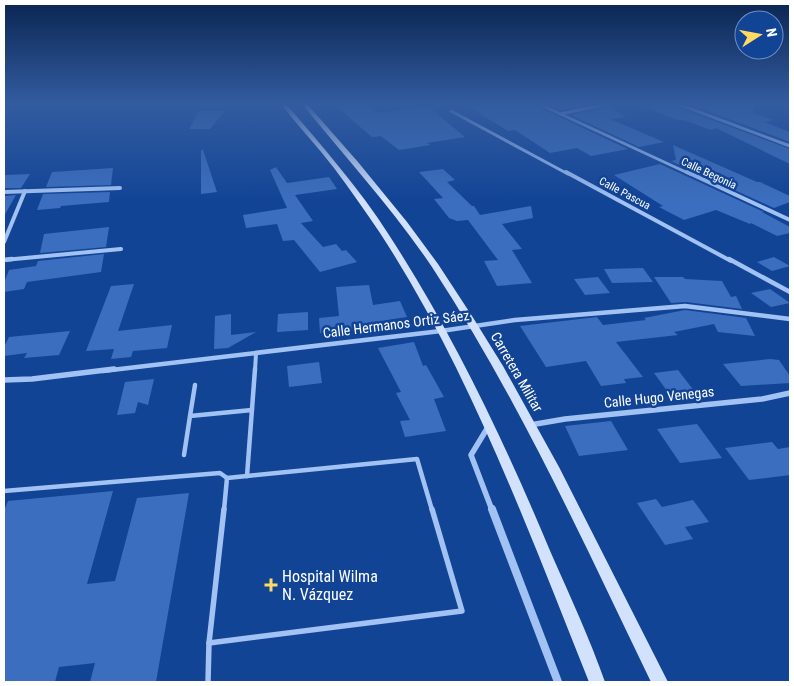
<svg xmlns="http://www.w3.org/2000/svg" width="794" height="686" font-family="'Roboto Condensed',sans-serif">
<rect width="100%" height="100%" fill="#124496"/>
<g fill="#3b6ebe">
<polygon points="334,104 367,104 376,113 429,107 465,137 427,143 430,145 399,150 381,136 372,137"/>
<polygon points="464,104 536,104 538,107 628,149 591,156 577,148 550,153 515,130 508,131"/>
<polygon points="548,104 590,104 561,110"/>
<polygon points="639,104 675,104 677,107 790,149 790,164 716,128 711,130 684,120 677,120"/>
<polygon points="689,104 753,104 753,113 774,120 764,122 790,132 790,142"/>
<polygon points="609,107 626,117 610,119 664,142 639,147 571,115"/>
<polygon points="199,111 225,111 210,129 189,129"/>
<polygon points="673,145 757,182 760,182 790,196 790,202 774,208 671,161 676,160"/>
<polygon points="201,150 203,150 217,192 201,194"/>
<polygon points="660,164 764,212 762,212 790,227 790,233 777,236 751,223 750,224 716,210 684,220 659,207 663,206 614,175"/>
<polygon points="276,167 287,183 329,177 337,189 295,195 313,221 301,223 323,247 336,244 342,251 346,250 357,262 320,272 294,240 283,241 277,224 246,228 243,215 287,208 270,170"/>
<polygon points="113,168 111,185 46,187 52,172"/>
<polygon points="443,169 455,180 447,182 472,206 474,206 480,215 531,206 533,218 502,224 522,249 512,250 532,283 497,286 484,261 498,260 468,220 457,221 449,218 434,199 443,198 419,172"/>
<polygon points="30,174 21,188 4,188 4,175"/>
<polygon points="110,192 109,202 61,206 60,208 37,210 43,194"/>
<polygon points="16,195 4,216 4,196"/>
<polygon points="109,227 106,247 40,253 44,234"/>
<polygon points="104,254 101,272 27,282 24,289 4,292 4,283 9,270 36,266 38,261"/>
<polygon points="774,257 790,266 772,271 757,262"/>
<polygon points="643,268 653,282 612,283 604,269"/>
<polygon points="598,277 610,293 585,295 574,279"/>
<polygon points="654,277 683,277 685,279 722,281 731,297 736,296 742,309 686,302 671,303"/>
<polygon points="134,284 118,331 172,325 167,348 133,351 131,357 111,359 114,349 86,351 111,286"/>
<polygon points="369,285 373,305 400,301 407,317 355,325 356,330 320,333 319,318 339,316 336,287"/>
<polygon points="770,289 790,303 771,307 751,293"/>
<polygon points="685,310 746,318 755,336 718,332 714,324 674,332 678,335 616,342 643,377 624,379 626,383 601,386 586,361 546,367 520,326 597,317 603,325 646,320 644,318"/>
<polygon points="308,312 308,330 277,332 278,314"/>
<polygon points="231,314 231,335 256,332 228,348 214,349 215,316"/>
<polygon points="70,331 59,355 24,358 27,353 4,356 4,347 9,337"/>
<polygon points="414,342 423,366 426,365 444,397 434,399 446,431 405,437 400,421 410,420 396,393 401,392 378,348"/>
<polygon points="770,359 779,360 790,376 790,383 741,386 723,364"/>
<polygon points="319,362 322,383 289,387 287,366"/>
<polygon points="678,370 695,392 670,395 654,373"/>
<polygon points="154,379 148,405 138,402 135,413 117,415 125,382"/>
<polygon points="611,421 628,450 579,456 565,426"/>
<polygon points="697,424 722,458 680,463 657,429"/>
<polygon points="772,442 778,449 790,447 790,475 749,480 725,448"/>
<polygon points="113,491 87,584 115,581 137,498 189,493 156,682 90,682 95,663 59,667 55,682 4,682 4,511 8,501"/>
<polygon points="656,499 662,507 693,500 709,522 685,527 693,539 665,545 637,503"/>
</g>
<g fill="none" stroke-linecap="round" stroke-linejoin="round">
<polyline stroke="#a2c2f3" stroke-width="4" points="255,371 256,353"/>
<g stroke="#a2c2f3" stroke-width="4.5">
<polyline points="195,385 190,416 252,410"/>
<polyline points="184,455 190,416"/>
<polyline points="247,476 255,369"/>
<polyline points="247,476 417,459 432,510"/>
<polyline points="4,491 220,473 227,478"/>
<polyline points="224,510 227,478 247,476"/>
</g>
<g stroke="#a2c2f3" stroke-width="5.5">
<polyline points="224,509 209,643 462,611 432,509"/>
<polyline points="208,682 209,643"/>
</g>
<g stroke="#a2c2f3" stroke-width="3">
<polyline points="539,104 690,174"/>
<polyline points="678,104 790,146"/>
<polyline points="451,111 568,174"/>
<polyline points="560,114 608,104"/>
</g>
<g stroke="#a2c2f3" stroke-width="4">
<polyline points="566,172 731,261"/>
<polyline points="687,172 790,220"/>
<polyline points="4,192 120,188"/>
<polyline points="4,242 25,191"/>
<polyline points="4,260 121,249"/>
</g>
<g stroke="#a2c2f3" stroke-width="4.5">
<polyline points="729,259 790,292"/>
<polyline points="4,260 12,259"/>
<polyline points="103,371 441,331 515,320 685,306 790,319"/>
</g>
<g stroke="#a2c2f3" stroke-width="5.5">
<polyline points="4,380 32,379 114,369"/>
<polyline points="530,425 565,419 762,399 790,393"/>
<polyline points="488,427 471,455 492,510"/>
</g>
<polyline stroke="#a2c2f3" stroke-width="8" points="492,509 558,682"/>
<g fill="#d2e2fd" fill-rule="evenodd">
<path d="M 281,104 L 286,104 C 322,146 359,188 389,235 C 454,335 505,443 551,553 C 570,596 590,639 605,682 L 589,682 C 529,532 469,369 380,233 C 365,211 350,189 334,168 C 317,146 298,126 281,104 Z"/>
<path d="M 302,104 L 307,104 L 358,162 L 407,222 L 438,264 L 472,316 L 503,366 L 559,467 L 668,682 L 651,682 C 583,541 518,398 432,267 C 393,209 346,158 302,104 Z"/>
</g>
</g>
<linearGradient id="sky" x2="0" y2="1"><stop stop-color="#0a2552"/><stop offset="0.52" stop-color="#335ca0"/><stop offset="1" stop-color="#335ca0" stop-opacity="0"/></linearGradient>
<rect width="794" height="200" fill="url(#sky)"/>
<path fill="#ffdb64" stroke="#124496" stroke-width="2" d="M268.5 577.5h5v5h5v5h-5v5h-5v-5h-5v-5h5z"/>
<g text-anchor="middle" stroke-width="5" stroke-linejoin="round" paint-order="stroke">
<g font-size="11" fill="#fff" stroke="#124496">
<text transform="translate(709 173) rotate(25)" y="4">Calle Begonia</text>
<text transform="translate(625 193) rotate(28)" y="4">Calle Pascua</text>
</g>
<g font-size="14" fill="#fff" stroke="#124496">
<text transform="translate(396 324) rotate(-7)" y="5">Calle Hermanos Ortiz Sáez</text>
<text transform="translate(517 372) rotate(60)" y="5">Carretera Militar</text>
<text transform="translate(659 397) rotate(-6)" y="5">Calle Hugo Venegas</text>
</g>
<g font-size="16" fill="#fff" stroke="#124496" text-anchor="start">
<text x="282" y="582">Hospital Wilma<tspan x="282" dy="18">N. Vázquez</tspan></text>
</g>
</g>
<rect width="794" height="686" fill="none" stroke="#ffffff" stroke-width="10"/>
<g transform="translate(759 35) rotate(79)"><circle r="24" fill="#124496" stroke="#718fc0"/>
<path d="M0-4L9 19L0 12L-9 19Z" fill="#ffdb64"/>
<text y="-8" font-size="14" font-weight="bold" text-anchor="middle" fill="#ffffff">N</text>
</g>
</svg>
